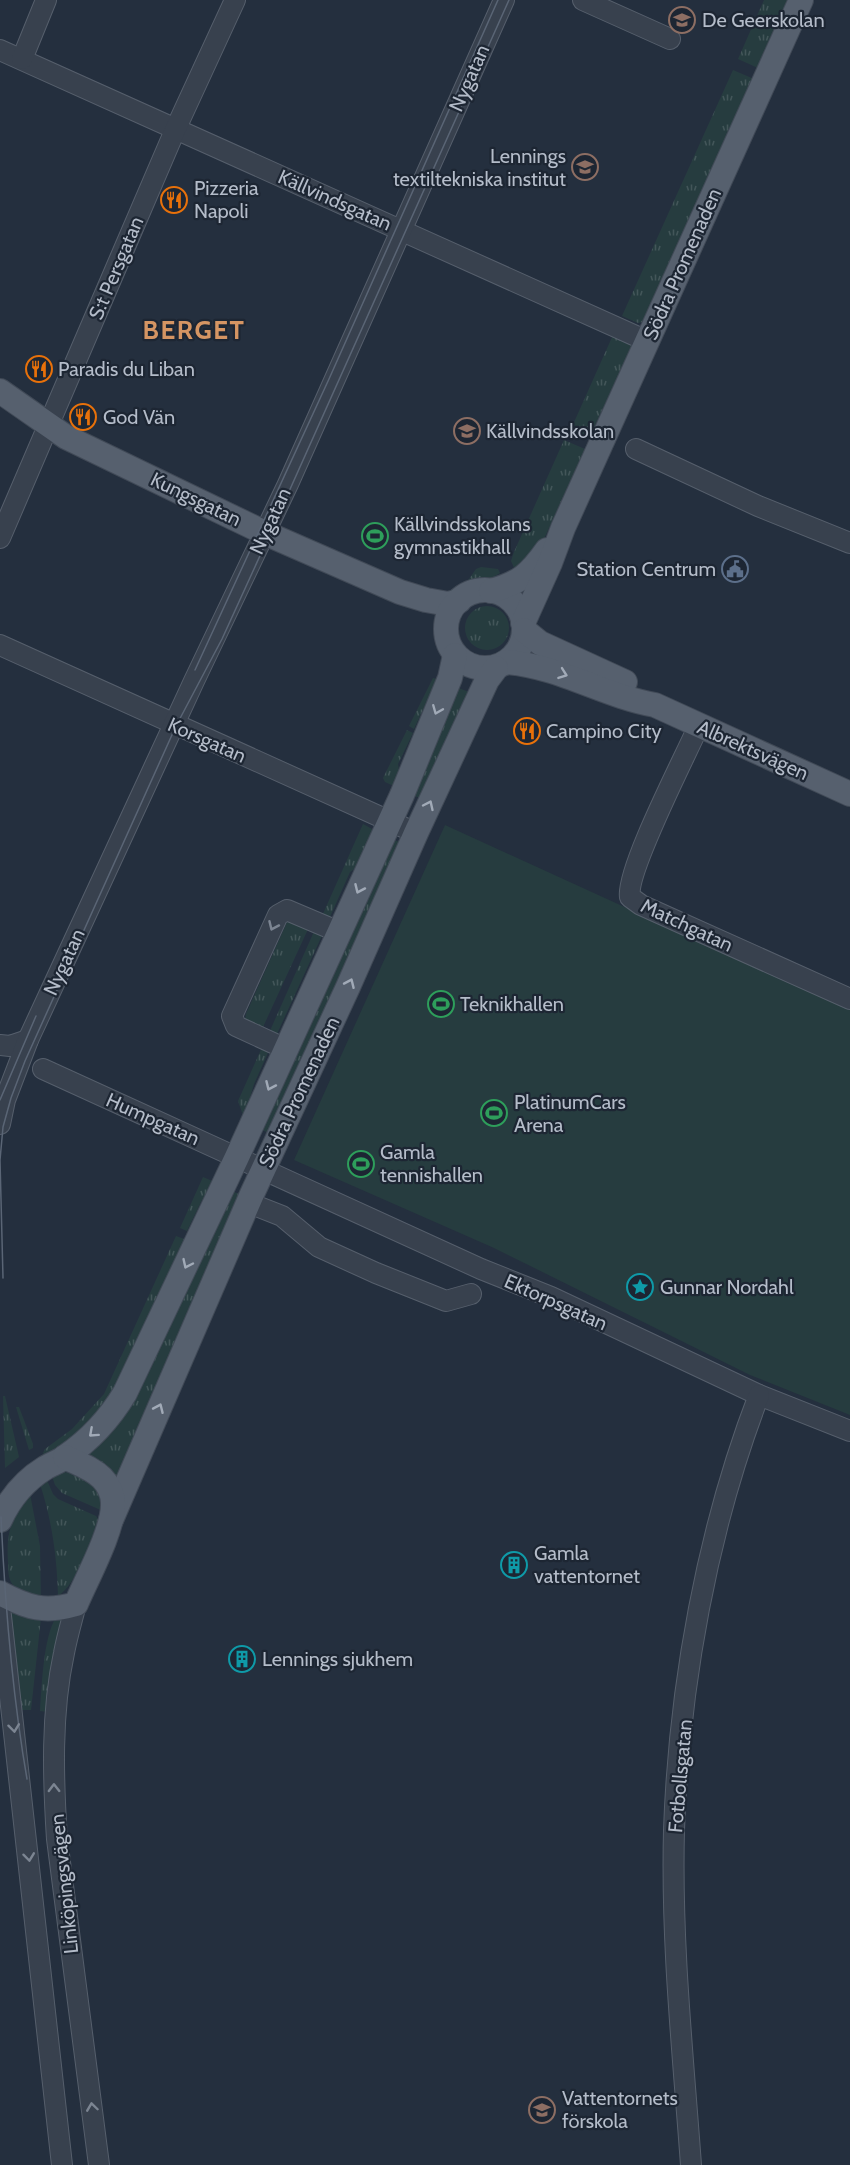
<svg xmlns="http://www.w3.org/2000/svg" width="850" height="2165" font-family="Cabin,sans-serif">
<defs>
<pattern id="grass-tufts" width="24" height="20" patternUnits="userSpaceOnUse" patternTransform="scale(1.5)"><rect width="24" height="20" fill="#263c3f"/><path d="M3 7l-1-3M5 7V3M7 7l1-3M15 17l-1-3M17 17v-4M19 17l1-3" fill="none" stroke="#435659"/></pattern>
</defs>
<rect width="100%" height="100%" fill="#242f3e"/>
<g fill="url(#grass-tufts)">
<polygon points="764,0 788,0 758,68 738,59"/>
<polygon points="733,70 754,79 642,322 638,323 622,316"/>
<polygon points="613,335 632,346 589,438 571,429"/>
<polygon points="564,440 585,449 539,550 516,572 511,561 514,552"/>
<polygon points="481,567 498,569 500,573 492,578 464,586 476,569"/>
<circle cx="487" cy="628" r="22"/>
<polygon points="433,678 437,679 414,729 409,726"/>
<polygon points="456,687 474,694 424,800 408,793"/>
<polygon points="407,730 413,733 398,764 401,782 400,789 385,782 383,778"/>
<polygon points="363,824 372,829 373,836 362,864 350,872 329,919 322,916"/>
<polygon points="394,840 400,842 274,1136 257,1127"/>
<polygon points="288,920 309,927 263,1027 258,1029 245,1020 246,1014"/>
<polygon points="316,927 324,931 276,1036 269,1033"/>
<polygon points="264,1043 271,1046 254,1084 244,1118 238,1101"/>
<polygon points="203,1177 219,1184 211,1195 202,1200 187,1231 180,1228"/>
<polygon points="230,1190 247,1198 116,1482 81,1456"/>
<polygon points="176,1236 184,1239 114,1393 84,1428 44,1457 43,1453 45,1449 72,1429 104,1394"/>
<polygon points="3,1396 5,1396 19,1457 5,1468"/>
<polygon points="16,1407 19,1407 33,1444 33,1448 29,1450"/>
<polygon points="62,1472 77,1473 100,1488 103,1511 62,1493 55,1485 52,1476"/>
<path d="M 47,1480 L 53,1494 L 58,1499 L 96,1516 L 99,1520 C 89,1542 78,1583 58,1596 C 57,1557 52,1521 40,1484 Z"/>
<path d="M 30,1494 L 40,1546 L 41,1600 C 31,1596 20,1593 13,1585 C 8,1579 8,1570 8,1563 C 6,1531 11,1519 30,1494 Z"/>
<polygon points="9,1610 41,1618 31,1710 20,1710"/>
<path d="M 56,1617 L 62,1619 L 62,1623 L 48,1712 L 40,1711 C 42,1685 43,1639 56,1617 Z"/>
</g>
<polygon fill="#263c3f" points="445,825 850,1010 850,1415 750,1375 494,1248 294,1160"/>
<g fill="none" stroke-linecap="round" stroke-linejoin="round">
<defs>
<g id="minor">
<polyline points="583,0 670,39"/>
<polyline points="0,50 647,341"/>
<polyline points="22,59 46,0"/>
<polyline points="636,449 758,506 850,543"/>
<polyline points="0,538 176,128 235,0"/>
<polyline points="0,645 416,833"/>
<path d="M 699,725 C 686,755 625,872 630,897 L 641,905 L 850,999"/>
<polyline points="0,1045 10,1046 28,1040"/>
<polyline points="286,1049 236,1026 232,1016 278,915 287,910 339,932"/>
<polyline points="43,1069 481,1269 551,1297 759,1395 850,1431"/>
<polyline points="0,1124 5,1100 28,1040 194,681 288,484 504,0"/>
<polyline points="249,1203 282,1216 319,1247 376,1273 446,1301 471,1294"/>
<path d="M 76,1604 C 72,1620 67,1637 64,1653 C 51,1713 53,1778 57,1839 L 99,2165"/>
<polyline points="0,1607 62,2165"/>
<path d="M 691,2165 C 683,2054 671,1942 674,1830 C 679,1686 707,1530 759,1395"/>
</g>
<g id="major">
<polyline points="0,391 66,437 265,533 400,592 426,600 448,604 459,601"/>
<circle cx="485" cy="629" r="39"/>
<path d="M 491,591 C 520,583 530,574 547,550"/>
<polyline points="523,623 550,563 563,528 801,0"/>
<polyline points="524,630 540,643 625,682"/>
<path d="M 506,662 C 559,666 604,696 655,705 L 850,794"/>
<path d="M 0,1520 C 10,1498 24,1481 45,1468 C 51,1464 59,1462 65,1457 C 90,1440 110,1418 125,1393 L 237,1157 L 402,795 L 450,678 L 455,655"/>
<polyline points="111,1520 252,1194 348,987 416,833 487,680 496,668"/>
<path d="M 0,1593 C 28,1608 45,1613 76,1604 C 87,1578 114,1529 113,1503 C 113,1494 108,1484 102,1478 C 92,1468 77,1463 65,1457"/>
</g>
</defs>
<use href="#minor" stroke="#565f6c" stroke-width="22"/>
<use href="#major" stroke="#414a57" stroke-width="26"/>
<use href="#minor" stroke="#38414e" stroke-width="20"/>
<use href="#major" stroke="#56606e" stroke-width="24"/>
<g stroke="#5a6575" stroke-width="1.5">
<polyline points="195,670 329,379 498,0"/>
<polyline points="0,1100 36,1016"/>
<polyline points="3,1278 0,1160 3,1127 11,1098 25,1061 176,726 222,639 274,525 509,0"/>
<path d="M 1,1517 C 5,1605 12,1693 27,1779"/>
</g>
</g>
<defs><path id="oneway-chevron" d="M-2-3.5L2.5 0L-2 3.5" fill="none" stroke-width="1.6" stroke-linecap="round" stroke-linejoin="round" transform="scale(1.5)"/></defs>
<g stroke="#a1aab7">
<use href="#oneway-chevron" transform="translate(563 674) rotate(20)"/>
<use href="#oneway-chevron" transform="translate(437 710) rotate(112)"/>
<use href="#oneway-chevron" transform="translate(429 805) rotate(-65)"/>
<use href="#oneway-chevron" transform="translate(359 889) rotate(114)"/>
<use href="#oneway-chevron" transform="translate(350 983) rotate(-66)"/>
<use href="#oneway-chevron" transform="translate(270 1086) rotate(114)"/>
<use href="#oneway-chevron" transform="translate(187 1264) rotate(115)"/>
<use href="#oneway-chevron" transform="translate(159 1408) rotate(-66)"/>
<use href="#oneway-chevron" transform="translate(93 1433) rotate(138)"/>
</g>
<g stroke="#7c8592">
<use href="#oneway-chevron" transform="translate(273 926) rotate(114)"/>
<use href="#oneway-chevron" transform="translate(14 1728) rotate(83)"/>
<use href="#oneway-chevron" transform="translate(54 1788) rotate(-91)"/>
<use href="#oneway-chevron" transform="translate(29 1857) rotate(83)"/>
<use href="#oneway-chevron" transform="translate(92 2107) rotate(-98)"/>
</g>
<defs>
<symbol id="school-ring" viewBox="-11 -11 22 22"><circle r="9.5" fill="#1d2633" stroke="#8d6e63" stroke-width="1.5"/><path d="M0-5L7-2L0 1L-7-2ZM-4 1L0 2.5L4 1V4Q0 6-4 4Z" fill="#8d6e63"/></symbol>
<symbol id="restaurant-ring" viewBox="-11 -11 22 22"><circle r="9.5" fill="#1d2633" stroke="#e8710a" stroke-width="1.5"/><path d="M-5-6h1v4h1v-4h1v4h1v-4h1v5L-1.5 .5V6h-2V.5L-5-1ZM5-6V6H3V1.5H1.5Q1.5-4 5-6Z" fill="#e8710a"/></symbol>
<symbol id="stadium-ring" viewBox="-11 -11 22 22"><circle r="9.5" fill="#1d2633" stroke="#2e9e5b" stroke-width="1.5"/><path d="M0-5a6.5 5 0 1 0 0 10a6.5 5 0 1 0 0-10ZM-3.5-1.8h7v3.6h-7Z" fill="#2e9e5b"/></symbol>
<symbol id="civic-ring" viewBox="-11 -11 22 22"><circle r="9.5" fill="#1d2633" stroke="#5c6f8a" stroke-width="1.5"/><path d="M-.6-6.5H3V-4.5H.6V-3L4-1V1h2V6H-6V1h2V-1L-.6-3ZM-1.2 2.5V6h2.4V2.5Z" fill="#5c6f8a"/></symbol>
<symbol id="sight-ring" viewBox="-11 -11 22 22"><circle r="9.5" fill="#1d2633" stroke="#0f9aa8" stroke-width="1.5"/><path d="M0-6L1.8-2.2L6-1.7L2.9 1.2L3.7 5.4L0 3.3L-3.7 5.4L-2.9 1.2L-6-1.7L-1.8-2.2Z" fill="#0f9aa8"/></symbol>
<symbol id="building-ring" viewBox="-11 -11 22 22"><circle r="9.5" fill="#1d2633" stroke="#0f9aa8" stroke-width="1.5"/><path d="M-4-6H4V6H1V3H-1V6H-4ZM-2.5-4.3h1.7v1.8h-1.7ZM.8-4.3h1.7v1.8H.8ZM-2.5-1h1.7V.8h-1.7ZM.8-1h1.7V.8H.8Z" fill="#0f9aa8"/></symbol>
</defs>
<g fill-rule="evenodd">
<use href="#school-ring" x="667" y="5" width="30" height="30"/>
<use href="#school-ring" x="570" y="152" width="30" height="30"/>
<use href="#restaurant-ring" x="159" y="185" width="30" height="30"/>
<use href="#restaurant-ring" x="24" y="354" width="30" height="30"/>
<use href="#restaurant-ring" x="68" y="402" width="30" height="30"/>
<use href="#school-ring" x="452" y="416" width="30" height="30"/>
<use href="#stadium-ring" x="360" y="521" width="30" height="30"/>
<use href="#civic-ring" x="720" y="554" width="30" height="30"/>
<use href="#restaurant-ring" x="512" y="716" width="30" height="30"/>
<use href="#stadium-ring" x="426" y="989" width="30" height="30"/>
<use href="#stadium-ring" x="479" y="1098" width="30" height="30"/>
<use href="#stadium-ring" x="346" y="1149" width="30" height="30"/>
<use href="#sight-ring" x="625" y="1272" width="30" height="30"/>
<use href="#building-ring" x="499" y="1550" width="30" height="30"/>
<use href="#building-ring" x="227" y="1644" width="30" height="30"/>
<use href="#school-ring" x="527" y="2095" width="30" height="30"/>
</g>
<g text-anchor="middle" stroke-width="4.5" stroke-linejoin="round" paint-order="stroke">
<g font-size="20" fill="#b4bcc9" stroke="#1d2633" text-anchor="start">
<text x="702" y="27">De Geerskolan</text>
<text x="566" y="163" text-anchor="end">Lennings<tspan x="566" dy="23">textiltekniska institut</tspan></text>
<text x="194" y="195">Pizzeria<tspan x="194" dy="23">Napoli</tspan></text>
<text x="58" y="376">Paradis du Liban</text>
<text x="103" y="424">God Vän</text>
<text x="486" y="438">Källvindsskolan</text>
<text x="394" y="531">Källvindsskolans<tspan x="394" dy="23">gymnastikhall</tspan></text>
<text x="716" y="576" text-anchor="end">Station Centrum</text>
<text x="546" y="738">Campino City</text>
<text x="460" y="1011">Teknikhallen</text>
<text x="514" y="1109">PlatinumCars<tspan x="514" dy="23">Arena</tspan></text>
<text x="380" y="1159">Gamla<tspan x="380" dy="23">tennishallen</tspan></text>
<text x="660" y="1294">Gunnar Nordahl</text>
<text x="534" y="1560">Gamla<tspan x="534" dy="23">vattentornet</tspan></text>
<text x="262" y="1666">Lennings sjukhem</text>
<text x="562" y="2105">Vattentornets<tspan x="562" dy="23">förskola</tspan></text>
</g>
<g font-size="20" fill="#b4bcc9" stroke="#1d2633">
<text transform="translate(469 78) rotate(-66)" y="7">Nygatan</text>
<text transform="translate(335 200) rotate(24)" y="7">Källvindsgatan</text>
<text transform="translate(682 264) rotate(-66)" y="7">Södra Promenaden</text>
<text transform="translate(116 268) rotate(-67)" y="7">S:t Persgatan</text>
<text transform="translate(196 499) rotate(26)" y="7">Kungsgatan</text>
<text transform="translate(270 521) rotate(-65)" y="7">Nygatan</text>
<text transform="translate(207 740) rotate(24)" y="7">Korsgatan</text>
<text transform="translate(753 750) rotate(24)" y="7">Albrektsvägen</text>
<text transform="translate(687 925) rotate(25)" y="7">Matchgatan</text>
<text transform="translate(64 962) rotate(-65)" y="7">Nygatan</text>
<text transform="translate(299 1092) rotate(-65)" y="7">Södra Promenaden</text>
<text transform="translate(153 1119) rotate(24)" y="7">Humpgatan</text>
<text transform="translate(556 1302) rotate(24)" y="7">Ektorpsgatan</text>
<text transform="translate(680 1776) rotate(-85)" y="7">Fotbollsgatan</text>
<text transform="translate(64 1884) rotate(-96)" y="7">Linköpingsvägen</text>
</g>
<g font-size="26" font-weight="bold" letter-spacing="1.5" fill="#d59563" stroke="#1d2633">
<text x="194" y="339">BERGET</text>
</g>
</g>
</svg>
